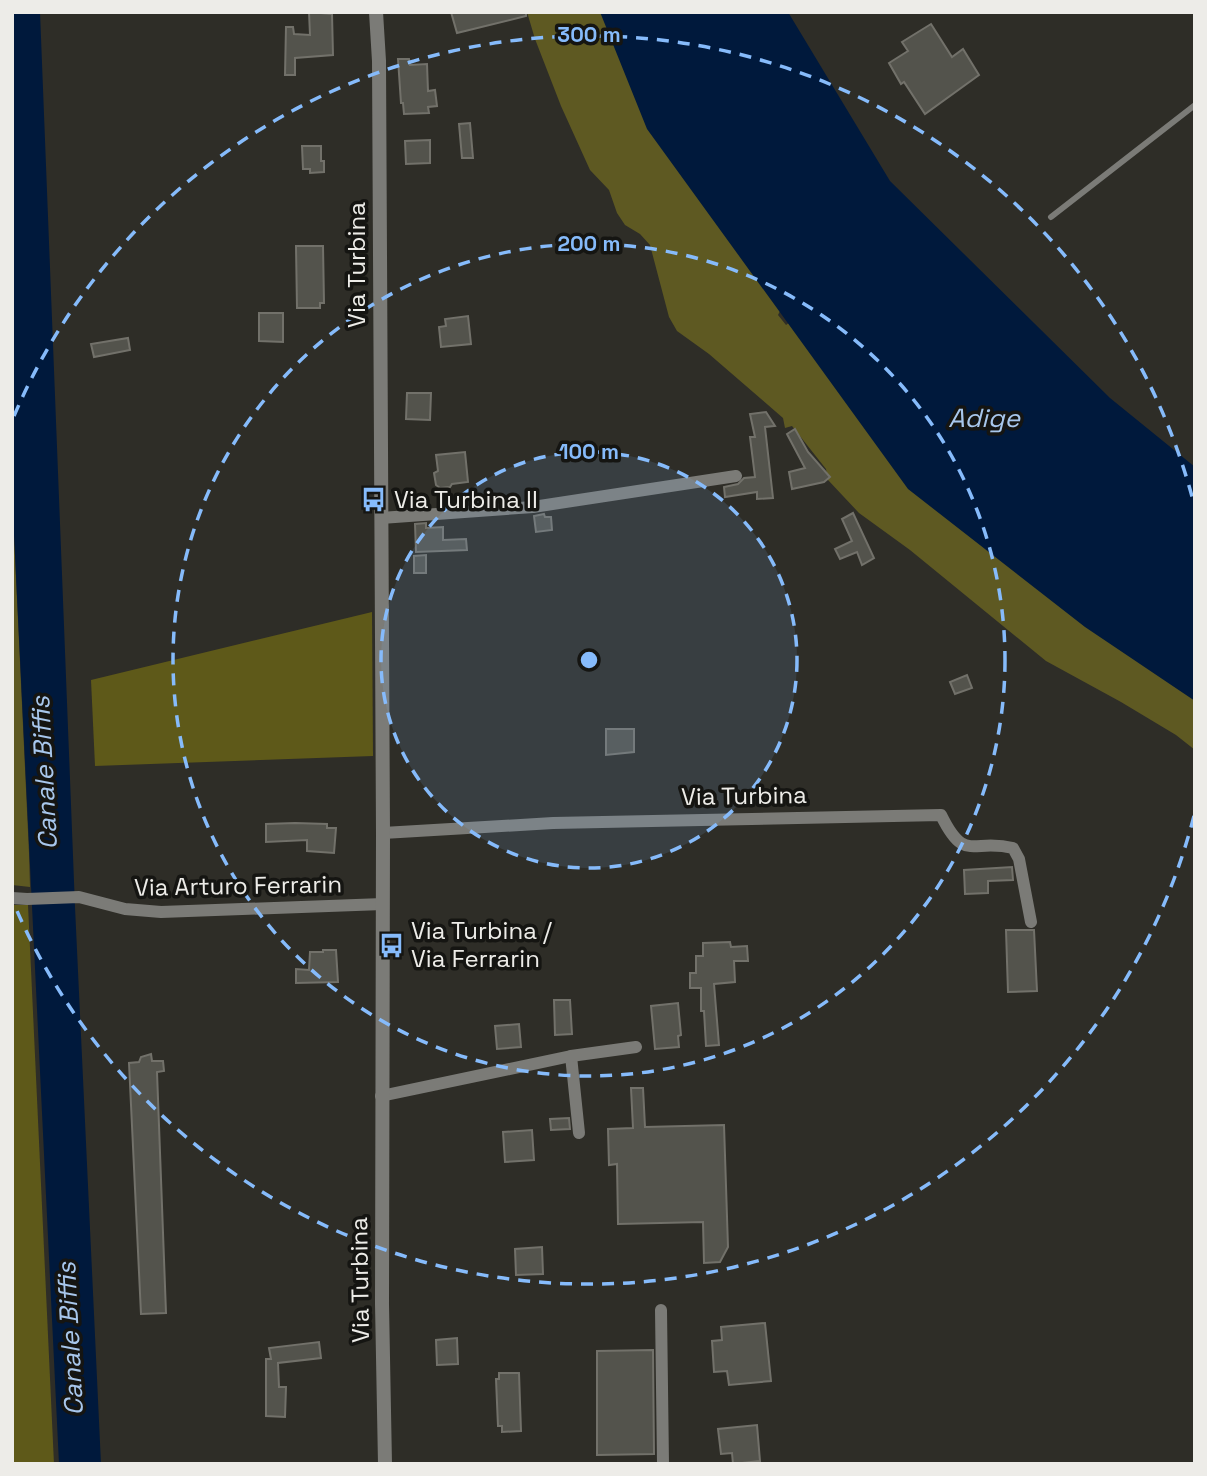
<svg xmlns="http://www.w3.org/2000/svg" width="1207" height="1476" font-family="'Space Grotesk',sans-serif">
<rect width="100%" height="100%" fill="#2e2d27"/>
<g fill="#5e5919">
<polygon points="372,612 373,756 95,766 91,680"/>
<polygon points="12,905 28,905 54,1464 12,1464"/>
</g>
<g fill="#5e5922">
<polygon points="527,12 608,12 791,289 778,315 786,325 798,316 1195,670 1195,750 1176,735 1121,702 1046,661 910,550 859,513 828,480 826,469 792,426 785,428 783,418 709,354 677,331 669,317 650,245 640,234 625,225 617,213 609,190 590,170 561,106 535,39"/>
<polygon points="12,493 29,853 30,887 12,885"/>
</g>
<g fill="#00193c">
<polygon points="12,12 40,12 75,907 101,1464 59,1464 12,493"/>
<polygon points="600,12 788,12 890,181 1110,398 1195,467 1195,701 1085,627 908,489 647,129"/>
</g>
<g fill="#53534c" stroke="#72716a" stroke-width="2">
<polygon points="309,12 332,14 333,55 295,58 295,75 285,75 286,27 293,27 294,34 310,35"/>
<polygon points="451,12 526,12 526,16 457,33"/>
<polygon points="931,24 952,57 963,49 979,75 925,114 904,82 901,84 889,63 908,51 902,42"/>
<polygon points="398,59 409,59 410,65 427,64 428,91 435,90 437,106 428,107 429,113 404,114 403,103 401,103"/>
<polygon points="470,123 473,158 462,158 459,124"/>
<polygon points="430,140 430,163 406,164 405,141"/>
<polygon points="302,146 321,146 321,161 324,161 324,172 310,173 310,169 303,169"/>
<polygon points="296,246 323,246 324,303 320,303 320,308 297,308"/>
<polygon points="259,313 283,313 283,342 259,341"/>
<polygon points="468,316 471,344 441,347 439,327 446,326 445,319"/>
<polygon points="128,338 130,350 94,357 91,344"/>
<polygon points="407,393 431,393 430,420 406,419"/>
<polygon points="766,412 775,426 765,427 773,498 757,499 757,492 725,497 724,487 738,484 744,478 755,477 750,437 755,437 750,414"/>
<polygon points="795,429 808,452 830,477 824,482 792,489 789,472 805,468 787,434"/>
<polygon points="465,452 468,482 452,484 450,487 440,488 436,485 434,473 438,471 436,455"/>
<polygon points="853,513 874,558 862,565 857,552 840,559 835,549 852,541 842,519"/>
<polygon points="544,514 545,517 551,517 552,530 536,532 534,516"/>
<polygon points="426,523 426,528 443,527 443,540 466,539 467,550 416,552 415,524"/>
<polygon points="426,555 426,573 414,573 414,556"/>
<polygon points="967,675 972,688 955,694 950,682"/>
<polygon points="606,729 634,729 634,752 606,755"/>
<polygon points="295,823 327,824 327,828 336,828 334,853 307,851 307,840 266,842 266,824"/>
<polygon points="1012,867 1013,880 988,881 988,893 965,894 964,870"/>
<polygon points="1006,930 1034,930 1037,991 1008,992"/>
<polygon points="730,942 731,947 747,946 748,961 734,961 735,982 714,984 719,1045 706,1046 704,1011 701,1011 701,988 690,988 690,973 696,973 696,956 703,956 703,943"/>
<polygon points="323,950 336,950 338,982 296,983 296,969 309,970 310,952 323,952"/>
<polygon points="554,1000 570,1000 572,1034 555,1035"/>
<polygon points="678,1003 681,1035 678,1036 679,1047 655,1049 651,1006"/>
<polygon points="519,1024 521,1047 497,1049 495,1026"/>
<polygon points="151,1054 152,1061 163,1061 164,1071 157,1072 166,1313 141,1314 129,1063 139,1062 141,1057"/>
<polygon points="631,1088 643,1088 645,1127 724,1125 728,1247 720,1262 704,1263 703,1222 618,1224 617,1164 609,1165 608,1129 633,1128"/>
<polygon points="569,1118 570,1129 551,1130 550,1119"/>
<polygon points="532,1130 534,1160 505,1162 503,1132"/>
<polygon points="542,1247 543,1274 516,1275 515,1249"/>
<polygon points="765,1323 771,1381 729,1385 727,1371 714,1372 712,1341 722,1340 721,1327"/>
<polygon points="457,1338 458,1364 437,1365 436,1340"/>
<polygon points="319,1342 321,1358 278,1363 279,1387 286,1387 285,1417 266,1416 266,1359 271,1359 269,1348"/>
<polygon points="653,1350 654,1454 597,1455 597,1351"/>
<polygon points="499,1373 519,1373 521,1431 502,1432 502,1426 498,1426 496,1379 499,1379"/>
<polygon points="757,1425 760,1461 733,1464 732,1453 721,1454 718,1429"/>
</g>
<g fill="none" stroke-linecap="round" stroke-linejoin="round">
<polyline stroke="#7b7b77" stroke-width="6" points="1051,217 1195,105"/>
<g stroke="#7b7b77" stroke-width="12">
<polyline points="381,518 533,507 736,476"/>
<path d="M 383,833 L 553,823 L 941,815 C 965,864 972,838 1013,848 L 1019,859 L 1031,922"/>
<polyline points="12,898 27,899 79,897 125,909 161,912 383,904"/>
<polyline points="571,1056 579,1133"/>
<polyline points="381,1096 571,1056 636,1047"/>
<polyline points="661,1310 663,1464"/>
</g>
<polyline stroke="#7b7b77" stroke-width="14" points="376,12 379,61 383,833 382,1304 385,1464"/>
</g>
<circle cx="589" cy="660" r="208" fill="#86bbfb" fill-opacity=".12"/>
<g fill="none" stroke="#86bbfb" stroke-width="3.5" stroke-dasharray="12 9">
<circle cx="589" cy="660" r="208"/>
<circle cx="589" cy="660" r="416"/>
<path d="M1194 816A625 625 0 0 1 14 904M14 416A625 625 0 0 1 1194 504"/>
</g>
<defs>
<symbol id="bus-bare" viewBox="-9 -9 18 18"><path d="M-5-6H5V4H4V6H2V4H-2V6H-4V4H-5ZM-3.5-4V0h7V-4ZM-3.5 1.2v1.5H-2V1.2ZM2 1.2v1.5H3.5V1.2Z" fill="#86bbfb" stroke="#151512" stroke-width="2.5" paint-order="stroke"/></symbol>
</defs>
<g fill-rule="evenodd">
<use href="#bus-bare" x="356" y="482" width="35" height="35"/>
<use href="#bus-bare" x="374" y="928" width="35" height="35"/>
</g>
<g text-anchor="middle" stroke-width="7" stroke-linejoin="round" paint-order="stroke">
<g font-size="24" fill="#edece8" stroke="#151512">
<text transform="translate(357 265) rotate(-90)" y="8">Via Turbina</text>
<text transform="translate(744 796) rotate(-1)" y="8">Via Turbina</text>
<text transform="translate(238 886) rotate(-1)" y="8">Via Arturo Ferrarin</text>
<text transform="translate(360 1280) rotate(-91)" y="8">Via Turbina</text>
</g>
<g font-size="24" fill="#edece8" stroke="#151512" text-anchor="start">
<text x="394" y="508">Via Turbina II</text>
<text x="411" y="939">Via Turbina /<tspan x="411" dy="28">Via Ferrarin</tspan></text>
</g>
<g font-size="26" font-style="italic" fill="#a8c7ec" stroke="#151512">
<text x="984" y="427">Adige</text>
<text transform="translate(44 773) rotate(-93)" y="9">Canale Biffis</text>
<text transform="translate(70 1339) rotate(-93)" y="9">Canale Biffis</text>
</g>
</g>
<circle cx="589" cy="660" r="10" fill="#86bbfb" stroke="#151512" stroke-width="3.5"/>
<g font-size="21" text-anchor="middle" font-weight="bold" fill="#86bbfb" stroke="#151512" stroke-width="7" stroke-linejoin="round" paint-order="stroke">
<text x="589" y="42">300 m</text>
<text x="589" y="251">200 m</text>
<text x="589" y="459">100 m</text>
</g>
<rect width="1207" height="1476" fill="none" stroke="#edece8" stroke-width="28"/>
</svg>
